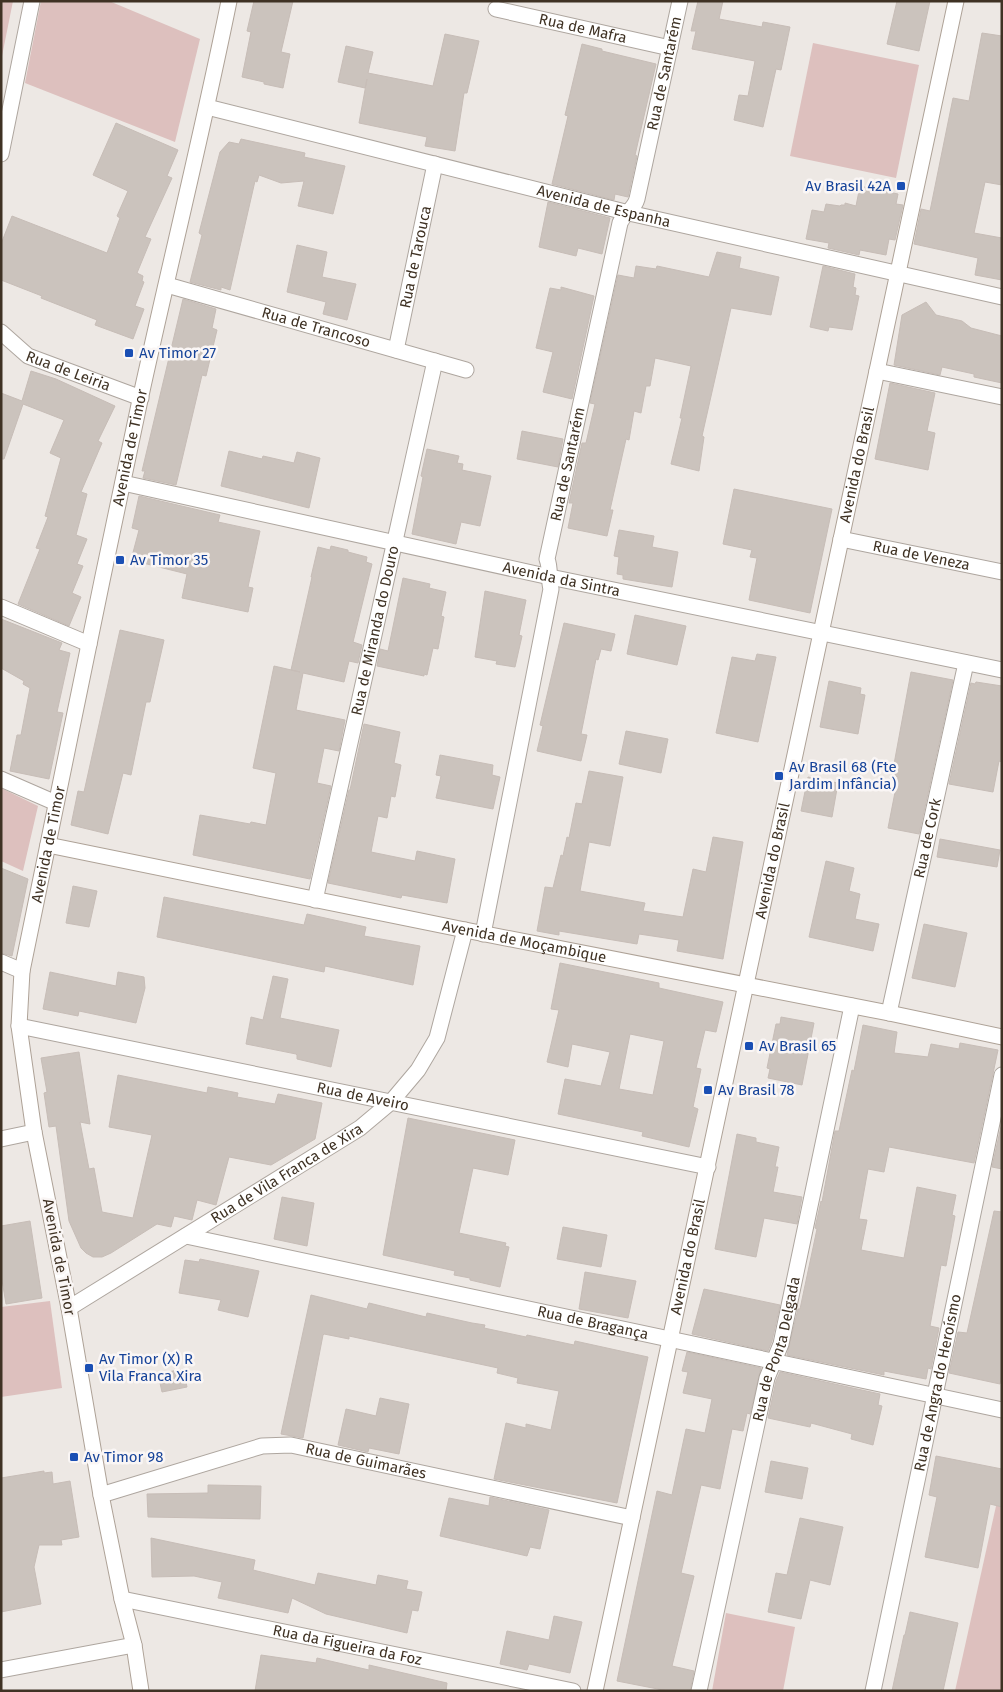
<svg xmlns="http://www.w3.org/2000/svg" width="1003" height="1692" font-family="'Fira Sans',sans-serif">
<rect width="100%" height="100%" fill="#ede8e4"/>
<g fill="#ddc0be">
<polygon points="1,1 13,1 1,61"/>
<polygon points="41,1 109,1 200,39 175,142 25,83"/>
<polygon points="813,43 919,65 896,178 790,156"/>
<polygon points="1,788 38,806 23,871 1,861"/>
<polygon points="50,1301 62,1388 1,1397 1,1307"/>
<polygon points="1002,1479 1002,1691 955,1691"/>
<polygon points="726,1613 795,1627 783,1691 712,1691"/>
</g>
<g fill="#cbc3bd" stroke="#c7bdb7" fill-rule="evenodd">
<polygon points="254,1 293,1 281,52 290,54 283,88 264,84 264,82 242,77 251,32 247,31"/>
<polygon points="698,1 723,1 719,19 762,27 763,22 790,27 781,70 776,69 763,127 734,120 739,95 748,96 755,61 692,49 696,31 691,31"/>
<polygon points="897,1 930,1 919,51 887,44"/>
<polygon points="982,33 1002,36 1002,185 985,182 974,233 1002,238 1002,280 975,275 978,258 914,244 921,209 930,211 953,98 969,101"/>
<polygon points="445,34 479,41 467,93 464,93 455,151 425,146 427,137 359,123 367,79 365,88 338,82 346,46 373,52 368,73 433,86"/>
<polygon points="582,44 602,49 602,51 656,64 635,155 637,156 628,197 615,194 614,200 552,184 568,116 565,115"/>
<polygon points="116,123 178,150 167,176 172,178 145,237 151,239 137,273 143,276 142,281 144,282 135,306 144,309 133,339 95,325 97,320 41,298 42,296 1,280 1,244 12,216 107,253 120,218 117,216 128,191 93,175"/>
<polygon points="241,139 305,153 304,157 345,166 333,214 298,206 304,181 281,183 259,175 257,182 255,181 230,290 221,287 221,290 190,282 202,235 199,233 220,152 229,142 239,144"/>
<polygon points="860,186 898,194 896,204 903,205 895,240 889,239 886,255 860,250 859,255 828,248 829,243 806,239 812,210 824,212 826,204 840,206 841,205 845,205 845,203 856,206"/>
<polygon points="548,202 610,218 602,254 578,248 576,256 539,247"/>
<polygon points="297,245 327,252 322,277 356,284 347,320 323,314 326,302 287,292"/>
<polygon points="717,252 741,257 739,268 779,277 771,315 731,308 702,436 704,437 699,471 671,464 682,418 680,418 691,366 655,358 650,386 646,386 641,413 634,411 629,440 626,439 610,510 613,510 607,536 568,528 573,503 569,503 582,443 586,443 595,404 590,403 618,275 634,278 636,266 656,269 657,266 709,277"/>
<polygon points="823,266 855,274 853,287 856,288 855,295 859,296 852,330 829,327 828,331 810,327"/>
<polygon points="561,287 594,296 572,399 543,392 553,352 536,348 550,288 561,290"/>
<polygon points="183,299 216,309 212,328 217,330 206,376 202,375 176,485 143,478 145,471 142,471"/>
<polygon points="926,302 936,315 962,321 971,328 1002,336 1002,383 974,377 974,374 942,367 940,375 894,365 902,315"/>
<polygon points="31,371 56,379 115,406 98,441 102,443 81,492 87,494 76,535 87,539 77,564 83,566 72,593 81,597 69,626 18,604 40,549 36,548 48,517 45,516 61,458 50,453 64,420 23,404 4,459 1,459 1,393 22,401"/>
<polygon points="890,383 935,393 927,431 935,433 928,470 875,459"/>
<polygon points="522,431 563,439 558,467 517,459"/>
<polygon points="427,449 459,456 457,463 463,464 462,470 491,476 480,526 461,522 456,544 412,534 423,477 421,476"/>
<polygon points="229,451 262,459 263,456 294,463 297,452 320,458 309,508 221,486"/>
<polygon points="734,489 832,509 810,613 749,600 757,558 750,557 752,550 723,544"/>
<polygon points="139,496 220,515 218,522 260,531 248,587 253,588 248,612 182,598 187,574 131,560 139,530 132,528"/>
<polygon points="619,530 654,536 652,547 678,552 672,587 623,579 623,575 617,574 619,557 614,556"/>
<polygon points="331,546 348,550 348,552 367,557 366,562 372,564 353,642 362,645 358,663 349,661 344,682 303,673 296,710 345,720 339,751 324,748 317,783 331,786 310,879 193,855 200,815 250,824 251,822 266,825 276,773 253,768 274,666 300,672 291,670 312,577 311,577 318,547 330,550"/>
<polygon points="403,578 430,584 429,588 446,592 441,616 444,617 438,649 433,648 427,675 424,674 424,676 377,666 380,649 388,651"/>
<polygon points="485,591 526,600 519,635 522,636 515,667 496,664 497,661 475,657"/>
<polygon points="635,615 686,626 677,665 627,654"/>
<polygon points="1,619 62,643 59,650 70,653 57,712 63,713 49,779 10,771 17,735 21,735 30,688 23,684 24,681 1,668"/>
<polygon points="564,623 615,634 611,651 601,649 598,660 596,659 581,734 587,735 581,761 537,751 543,726 540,725"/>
<polygon points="120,630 164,640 150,702 146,702 131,775 123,773 108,834 71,825 78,791 84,792"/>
<polygon points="757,654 776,657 758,742 716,733 732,657 755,661"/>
<polygon points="911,672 953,680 919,834 888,828 898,777 892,775"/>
<polygon points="829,681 861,688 860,694 865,695 858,734 820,727"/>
<polygon points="976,682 1002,686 1002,762 999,761 993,792 949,784 971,683 975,684"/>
<polygon points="364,724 400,732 394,763 401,765 395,797 391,796 387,818 378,816 371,852 415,861 417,851 455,859 447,903 402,895 401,898 328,883 349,790 350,790"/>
<polygon points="626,731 668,739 661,773 619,764"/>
<polygon points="440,755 493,765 492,775 500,777 493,809 436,798 441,776 436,775"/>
<polygon points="589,771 623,777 610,846 589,842 580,891 645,903 643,911 683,917 693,869 706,872 713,837 743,842 723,959 677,951 679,940 639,934 637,944 559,931 559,935 537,931 545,887 553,888 561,855 563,856 567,837 569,838 576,803 582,804"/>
<polygon points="808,777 838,783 832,817 801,811"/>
<polygon points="940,839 1000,850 997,867 937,857"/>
<polygon points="826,861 854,868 849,891 860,894 855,919 879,924 873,951 809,937"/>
<polygon points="1,868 28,879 12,956 1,953"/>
<polygon points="73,886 97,891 89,927 66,923"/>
<polygon points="164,897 304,925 307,914 366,927 364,936 420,946 413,985 325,966 324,972 157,937"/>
<polygon points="924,924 967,933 955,987 912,978"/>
<path d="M 560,963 L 659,983 L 659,988 L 723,1002 L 716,1032 L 705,1030 L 696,1068 L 701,1069 L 693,1107 L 698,1109 L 689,1147 L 642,1136 L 643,1132 L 558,1114 L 565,1079 L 601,1086 L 610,1052 L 572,1044 L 568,1067 L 547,1062 L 559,1010 L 551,1009 ZM 630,1034 L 664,1041 L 653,1095 L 619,1089 Z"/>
<polygon points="50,972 116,986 118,972 144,977 145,988 136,1023 79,1011 78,1016 43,1009"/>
<polygon points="273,976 288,979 280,1018 339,1030 331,1067 297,1059 297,1055 296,1054 246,1044 251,1017 263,1020"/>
<polygon points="781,1017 814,1023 802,1085 768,1078 770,1069 767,1068 776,1024 780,1024"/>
<polygon points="863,1025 897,1032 894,1053 928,1057 931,1044 959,1049 960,1043 998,1050 974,1163 889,1147 884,1172 868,1169 859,1219 867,1220 861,1250 904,1258 917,1187 956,1195 952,1215 955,1216 946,1266 941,1265 930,1326 939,1328 931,1369 928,1368 926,1379 884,1371 884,1375 787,1355 798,1309 800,1309 817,1229 815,1228 821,1201 822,1202 835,1131 839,1131 852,1070 854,1071"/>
<polygon points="79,1052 90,1124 80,1122 89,1169 94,1168 102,1212 133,1218 152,1135 109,1127 118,1075 207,1093 208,1087 238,1093 237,1097 275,1104 278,1094 322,1103 315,1139 271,1165 229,1157 216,1205 197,1200 192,1220 174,1216 171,1227 157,1224 111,1253 102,1257 93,1257 86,1253 81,1248 69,1221 56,1126 49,1127 44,1093 47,1092 41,1058"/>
<polygon points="408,1118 515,1140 508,1175 473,1168 459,1233 506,1243 505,1246 509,1247 500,1287 470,1280 470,1278 454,1275 455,1271 383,1255"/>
<polygon points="1002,1122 1002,1169 992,1167"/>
<polygon points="737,1134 756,1138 756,1142 779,1147 775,1167 778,1167 773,1192 802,1197 797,1224 764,1218 756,1257 715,1249"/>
<polygon points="282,1197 314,1203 307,1246 274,1239"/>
<polygon points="994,1211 1002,1212 1002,1374 1000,1384 949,1373 958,1332 967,1333"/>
<polygon points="30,1221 42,1298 6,1304 1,1274 1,1226"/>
<polygon points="563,1227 607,1235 601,1267 557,1259"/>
<polygon points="200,1259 259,1271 248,1317 218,1310 221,1300 179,1293 185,1260 199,1262"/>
<polygon points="585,1272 636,1281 628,1318 579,1309"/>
<polygon points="704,1289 780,1305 772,1341 768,1351 692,1334"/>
<polygon points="311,1295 367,1309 369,1303 426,1317 427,1313 472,1323 485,1325 484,1328 526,1337 527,1335 574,1345 575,1341 648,1357 617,1503 494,1479 506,1423 526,1428 526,1424 551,1430 559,1391 517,1383 518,1378 497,1373 498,1368 349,1336 349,1339 324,1334 323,1335 303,1438 281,1434"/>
<polygon points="687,1352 761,1368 750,1414 747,1413 743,1431 732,1429 720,1489 701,1485 681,1573 694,1576 672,1666 694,1671 690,1691 668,1691 617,1681 657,1491 672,1495 686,1429 705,1433 712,1399 683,1393 688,1372 682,1371"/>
<polygon points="183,1369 187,1387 162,1392 158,1374"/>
<polygon points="780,1372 880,1394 878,1405 882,1406 873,1445 851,1439 852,1434 811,1423 810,1427 768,1418 776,1381"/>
<polygon points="380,1398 409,1404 399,1454 369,1448 368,1452 338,1445 346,1409 376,1416"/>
<polygon points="936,1456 1002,1469 1002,1507 990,1504 978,1568 925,1557 937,1497 929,1495"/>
<polygon points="771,1461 808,1468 802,1499 765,1492"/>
<polygon points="44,1471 44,1473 52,1472 53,1484 70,1481 79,1537 61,1540 62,1545 39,1545 34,1567 41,1604 1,1612 1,1478"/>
<polygon points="208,1485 261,1486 260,1519 148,1517 147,1494 208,1493"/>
<polygon points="490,1497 549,1510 540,1549 530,1547 527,1556 440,1536 449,1498 489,1506"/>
<polygon points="800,1518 843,1527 830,1585 810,1580 801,1619 768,1612 776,1573 787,1575"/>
<polygon points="151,1538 255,1560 253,1570 315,1585 318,1573 376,1585 378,1575 408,1581 406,1589 422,1592 418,1611 412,1610 407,1633 326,1614 292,1598 288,1613 218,1598 222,1582 194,1576 152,1577"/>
<polygon points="910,1612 958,1623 943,1691 892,1691 904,1635 905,1635"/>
<polygon points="554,1616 582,1622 570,1673 529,1664 527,1670 500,1664 507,1631 549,1640"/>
<polygon points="261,1655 316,1663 317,1658 369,1670 369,1665 447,1683 446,1691 255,1691"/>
</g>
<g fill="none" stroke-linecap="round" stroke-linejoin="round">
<defs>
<g id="street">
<path id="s1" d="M 496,9 L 670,48"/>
<path id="s2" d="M 207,107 L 629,213 L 1002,297"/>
<polyline points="1,154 32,1"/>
<path id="s3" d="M 167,285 L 466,370"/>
<path id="s4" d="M 1,332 L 28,356 L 141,398"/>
<path id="s5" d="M 396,350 L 435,164"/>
<polyline points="877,371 1002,397"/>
<path id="s6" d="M 123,483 L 550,577 L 1002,670"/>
<path id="s7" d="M 841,539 L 1002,572"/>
<polyline points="1,607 89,644"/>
<polyline points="1,779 56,803"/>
<path id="s8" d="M 315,900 L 435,361"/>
<path id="s9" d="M 483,934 L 551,589 C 548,579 551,569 547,559 L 620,223 C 624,213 634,210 637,199 L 680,1"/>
<polyline points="1,962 22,971"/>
<path id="s10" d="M 889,1013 L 966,663"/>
<path id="s11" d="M 19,1026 L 708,1167"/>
<polyline points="1,1139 34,1132"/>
<path id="s12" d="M 186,1236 L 1002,1410"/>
<path id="s13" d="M 69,1308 L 360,1128 L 391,1102 L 418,1070 L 437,1038 L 465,930"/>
<path id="s14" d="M 101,1495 L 262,1446 L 291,1445 L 632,1518"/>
<path id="s15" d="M 122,1599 L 573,1691"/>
<polyline points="1,1670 134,1645"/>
<path id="s16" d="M 699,1691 L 767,1378 L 781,1344 L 852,1006"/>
<path id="s17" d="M 873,1691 L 1002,1075"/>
</g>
<g id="secondary">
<path id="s18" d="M 48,845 L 465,930 L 889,1013 L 1002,1037"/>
<path id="s19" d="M 141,1691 L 134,1645 L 122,1599 L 101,1495 L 69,1308 L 34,1132 L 19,1026 L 22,971 C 62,781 99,590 140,400 C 169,267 202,135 229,1"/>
<path id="s20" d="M 595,1691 L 956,1"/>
</g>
</defs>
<use href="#street" stroke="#aea69f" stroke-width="17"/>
<use href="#secondary" stroke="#aea297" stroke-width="17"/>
<use href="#street" stroke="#fff" stroke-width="15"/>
<use href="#secondary" stroke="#fff" stroke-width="15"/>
</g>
<g fill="#1a4fb4" stroke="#faf6f5" stroke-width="2">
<rect x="896" y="181" width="10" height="10" rx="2.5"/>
<rect x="124" y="348" width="10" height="10" rx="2.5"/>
<rect x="115" y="555" width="10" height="10" rx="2.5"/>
<rect x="774" y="771" width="10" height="10" rx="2.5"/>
<rect x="744" y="1041" width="10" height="10" rx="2.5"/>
<rect x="703" y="1085" width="10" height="10" rx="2.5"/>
<rect x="84" y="1363" width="10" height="10" rx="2.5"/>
<rect x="69" y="1452" width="10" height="10" rx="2.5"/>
</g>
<g text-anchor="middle" stroke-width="5" stroke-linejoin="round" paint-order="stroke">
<g font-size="15" fill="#3f3224" stroke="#faf6f5">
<text dy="5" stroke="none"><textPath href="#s1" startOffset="89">Rua de Mafra</textPath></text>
<text dy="5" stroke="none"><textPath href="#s9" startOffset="884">Rua de Santarém</textPath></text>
<text dy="5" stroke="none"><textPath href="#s2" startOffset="409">Avenida de Espanha</textPath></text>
<text dy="5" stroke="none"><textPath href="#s5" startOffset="95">Rua de Tarouca</textPath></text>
<text dy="5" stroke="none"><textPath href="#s3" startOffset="155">Rua de Trancoso</textPath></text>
<text dy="5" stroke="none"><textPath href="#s4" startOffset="79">Rua de Leiria</textPath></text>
<text dy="5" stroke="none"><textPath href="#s19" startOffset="1266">Avenida de Timor</textPath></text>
<text dy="5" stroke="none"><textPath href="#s9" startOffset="479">Rua de Santarém</textPath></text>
<text dy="5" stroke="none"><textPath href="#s20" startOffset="1254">Avenida do Brasil</textPath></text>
<text dy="5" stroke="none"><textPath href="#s7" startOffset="82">Rua de Veneza</textPath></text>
<text dy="5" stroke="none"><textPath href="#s6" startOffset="449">Avenida da Sintra</textPath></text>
<text dy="5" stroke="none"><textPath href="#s8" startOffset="276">Rua de Miranda do Douro</textPath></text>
<text dy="5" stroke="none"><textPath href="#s10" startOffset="179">Rua de Cork</textPath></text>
<text dy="5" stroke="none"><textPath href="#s19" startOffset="861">Avenida de Timor</textPath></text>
<text dy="5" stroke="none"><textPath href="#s20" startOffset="849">Avenida do Brasil</textPath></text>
<text dy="5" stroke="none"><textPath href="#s18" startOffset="486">Avenida de Moçambique</textPath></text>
<text dy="5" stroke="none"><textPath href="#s11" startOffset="351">Rua de Aveiro</textPath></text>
<text dy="5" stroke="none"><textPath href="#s13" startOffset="256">Rua de Vila Franca de Xira</textPath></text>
<text transform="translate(59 1257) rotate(79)" y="5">Avenida de Timor</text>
<text dy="5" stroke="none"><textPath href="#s20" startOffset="444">Avenida do Brasil</textPath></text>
<text dy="5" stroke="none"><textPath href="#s12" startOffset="416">Rua de Bragança</textPath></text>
<text dy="5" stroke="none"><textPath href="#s16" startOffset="351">Rua de Ponta Delgada</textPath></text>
<text dy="5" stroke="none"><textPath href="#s17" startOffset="315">Rua de Angra do Heroísmo</textPath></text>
<text dy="5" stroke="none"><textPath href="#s14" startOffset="274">Rua de Guimarães</textPath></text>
<text dy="5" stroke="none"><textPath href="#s15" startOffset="230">Rua da Figueira da Foz</textPath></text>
</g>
<g font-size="15" fill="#164399" stroke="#faf6f5" text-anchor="start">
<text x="891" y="191" text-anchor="end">Av Brasil 42A</text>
<text x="139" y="358">Av Timor 27</text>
<text x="130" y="565">Av Timor 35</text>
<text x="789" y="772">Av Brasil 68 (Fte<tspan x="789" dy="17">Jardim Infância)</tspan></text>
<text x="759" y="1051">Av Brasil 65</text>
<text x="718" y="1095">Av Brasil 78</text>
<text x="99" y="1364">Av Timor (X) R<tspan x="99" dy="17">Vila Franca Xira</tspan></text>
<text x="84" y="1462">Av Timor 98</text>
</g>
</g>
<rect width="1003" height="1692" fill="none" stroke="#3f3224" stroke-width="5"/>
</svg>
